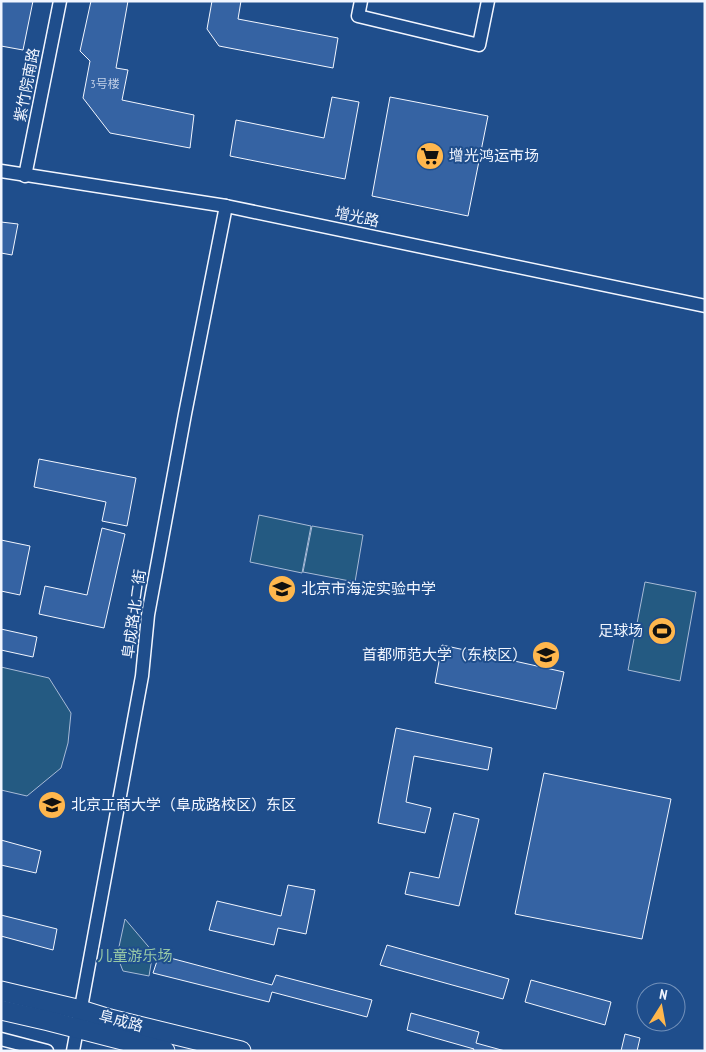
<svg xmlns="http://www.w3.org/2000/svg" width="706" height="1052" font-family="'PT Sans Narrow','Noto Sans SC',sans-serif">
<rect width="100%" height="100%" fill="#1f4e8c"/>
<g fill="#245a82" stroke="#a8bbd7">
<polygon points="259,515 311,526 302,573 250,562"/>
<polygon points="312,526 363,535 355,582 303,572"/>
<polygon points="645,582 696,592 680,681 628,670"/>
<polygon points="1,667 49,678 71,713 68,743 61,768 27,796 1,790"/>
<polygon points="125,919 153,952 149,976 123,971 117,956"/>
</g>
<g fill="#3563a3" stroke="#f2f6ff">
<polygon points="1,1 33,1 23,50 1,46"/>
<polygon points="91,1 128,1 116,68 128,70 122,100 194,115 190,148 110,133 83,98 90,61 80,51"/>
<polygon points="212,1 241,1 238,19 338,38 333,68 219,46 207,29"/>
<polygon points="332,97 359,102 345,179 230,156 236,120 324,138"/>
<polygon points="390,97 488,116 468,216 372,196"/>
<polygon points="1,222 18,224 12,255 1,253"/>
<polygon points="39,459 136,478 127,526 102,521 106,502 34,487"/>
<polygon points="102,528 125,534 104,628 39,614 45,586 87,595"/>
<polygon points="1,540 30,546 20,595 1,591"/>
<polygon points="1,629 37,637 33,657 1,650"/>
<polygon points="442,645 564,672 556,709 435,683"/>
<polygon points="396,728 492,748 488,770 414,756 406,802 431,808 425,833 378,823"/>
<polygon points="544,773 671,799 642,939 515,914"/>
<polygon points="454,813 479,819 459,906 405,894 410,872 439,878"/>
<polygon points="1,840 41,851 36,873 1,865"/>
<polygon points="288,885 315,890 306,934 278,928 274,945 209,930 217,901 281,916"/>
<polygon points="1,915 57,929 53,950 1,936"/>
<polygon points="387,945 509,979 503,999 380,965"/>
<polygon points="159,955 272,985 276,975 372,1000 367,1017 272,992 269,1002 153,973"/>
<polygon points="531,980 611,1002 605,1025 525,1002"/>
<polygon points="411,1013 479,1032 476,1043 505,1051 473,1051 474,1049 407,1030"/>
<polygon points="625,1034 640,1038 637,1051 621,1051"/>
</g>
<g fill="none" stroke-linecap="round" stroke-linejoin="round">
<defs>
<g id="minor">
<polyline points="361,1 358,16 479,45 488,1"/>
<polyline points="1,171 226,206 705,306"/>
<polyline points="25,176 60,1"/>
<polyline points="1,1039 47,1051"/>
<polyline points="73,1051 142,676 148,615 185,414 226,206"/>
</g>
<g id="highway">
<polyline points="1,991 81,1010 110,1019 241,1051"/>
<polyline points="1,1010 49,1021 165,1051"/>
</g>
</defs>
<use href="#minor" stroke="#f2f6ff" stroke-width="15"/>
<use href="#highway" stroke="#f2f6ff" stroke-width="21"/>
<use href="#minor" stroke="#1f4e8c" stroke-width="12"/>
<use href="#highway" stroke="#1f4e8c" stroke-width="19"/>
</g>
<defs>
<symbol id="supermarket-disc" viewBox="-11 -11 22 22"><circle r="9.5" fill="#ffb74d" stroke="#1f4e8c"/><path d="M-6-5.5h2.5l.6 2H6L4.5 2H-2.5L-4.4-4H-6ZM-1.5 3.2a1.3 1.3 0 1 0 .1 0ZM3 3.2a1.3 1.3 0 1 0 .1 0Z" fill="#111"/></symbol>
<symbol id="school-disc" viewBox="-11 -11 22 22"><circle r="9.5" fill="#ffb74d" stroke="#1f4e8c"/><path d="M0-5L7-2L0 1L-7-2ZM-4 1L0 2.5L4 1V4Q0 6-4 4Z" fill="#111"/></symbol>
<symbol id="stadium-disc" viewBox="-11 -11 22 22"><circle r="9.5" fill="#ffb74d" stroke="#1f4e8c"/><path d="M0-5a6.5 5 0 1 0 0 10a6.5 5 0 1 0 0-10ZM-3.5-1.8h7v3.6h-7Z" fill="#111"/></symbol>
<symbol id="university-disc" viewBox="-11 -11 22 22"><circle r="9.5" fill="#ffb74d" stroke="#1f4e8c"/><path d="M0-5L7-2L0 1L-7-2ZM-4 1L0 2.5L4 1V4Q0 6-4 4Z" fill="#111"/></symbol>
</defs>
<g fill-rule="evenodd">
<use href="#supermarket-disc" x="414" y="140" width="32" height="32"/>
<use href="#school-disc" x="266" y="573" width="32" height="32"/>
<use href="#stadium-disc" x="646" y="615" width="32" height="32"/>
<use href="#university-disc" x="530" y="639" width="32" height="32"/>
<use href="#university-disc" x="36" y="789" width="32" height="32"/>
</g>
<g text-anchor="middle" stroke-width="4" stroke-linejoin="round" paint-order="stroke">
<g font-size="12" fill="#c3d1e8">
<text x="105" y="88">3号楼</text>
</g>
<g font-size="15" fill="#f2f6ff" stroke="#1f4e8c">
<text transform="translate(27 85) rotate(-79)" y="5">紫竹院南路</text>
<text transform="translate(357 217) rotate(12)" y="5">增光路</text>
<text transform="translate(134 614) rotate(-82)" y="5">阜成路北二街</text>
<text transform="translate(121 1021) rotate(15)" y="5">阜成路</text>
</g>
<g font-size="15" fill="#f2f6ff" stroke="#1f4e8c" text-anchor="start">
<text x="449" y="161">增光鸿运市场</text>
<text x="301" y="594">北京市海淀实验中学</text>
<text x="643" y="636" text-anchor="end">足球场</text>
<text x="527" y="660" text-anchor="end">首都师范大学（东校区）</text>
<text x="71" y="810">北京工商大学（阜成路校区）东区</text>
</g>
<g font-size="15" fill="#97c8a6" stroke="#1f4e8c">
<text x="135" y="961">儿童游乐场</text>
</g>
</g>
<rect width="706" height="1052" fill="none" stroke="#f2f6ff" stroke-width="5"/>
<g transform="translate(661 1007) rotate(11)"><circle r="24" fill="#1f4e8c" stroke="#7391ba"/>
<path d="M0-4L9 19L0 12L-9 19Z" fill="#ffb74d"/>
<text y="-8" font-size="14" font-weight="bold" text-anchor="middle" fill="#f2f6ff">N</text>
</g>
</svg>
